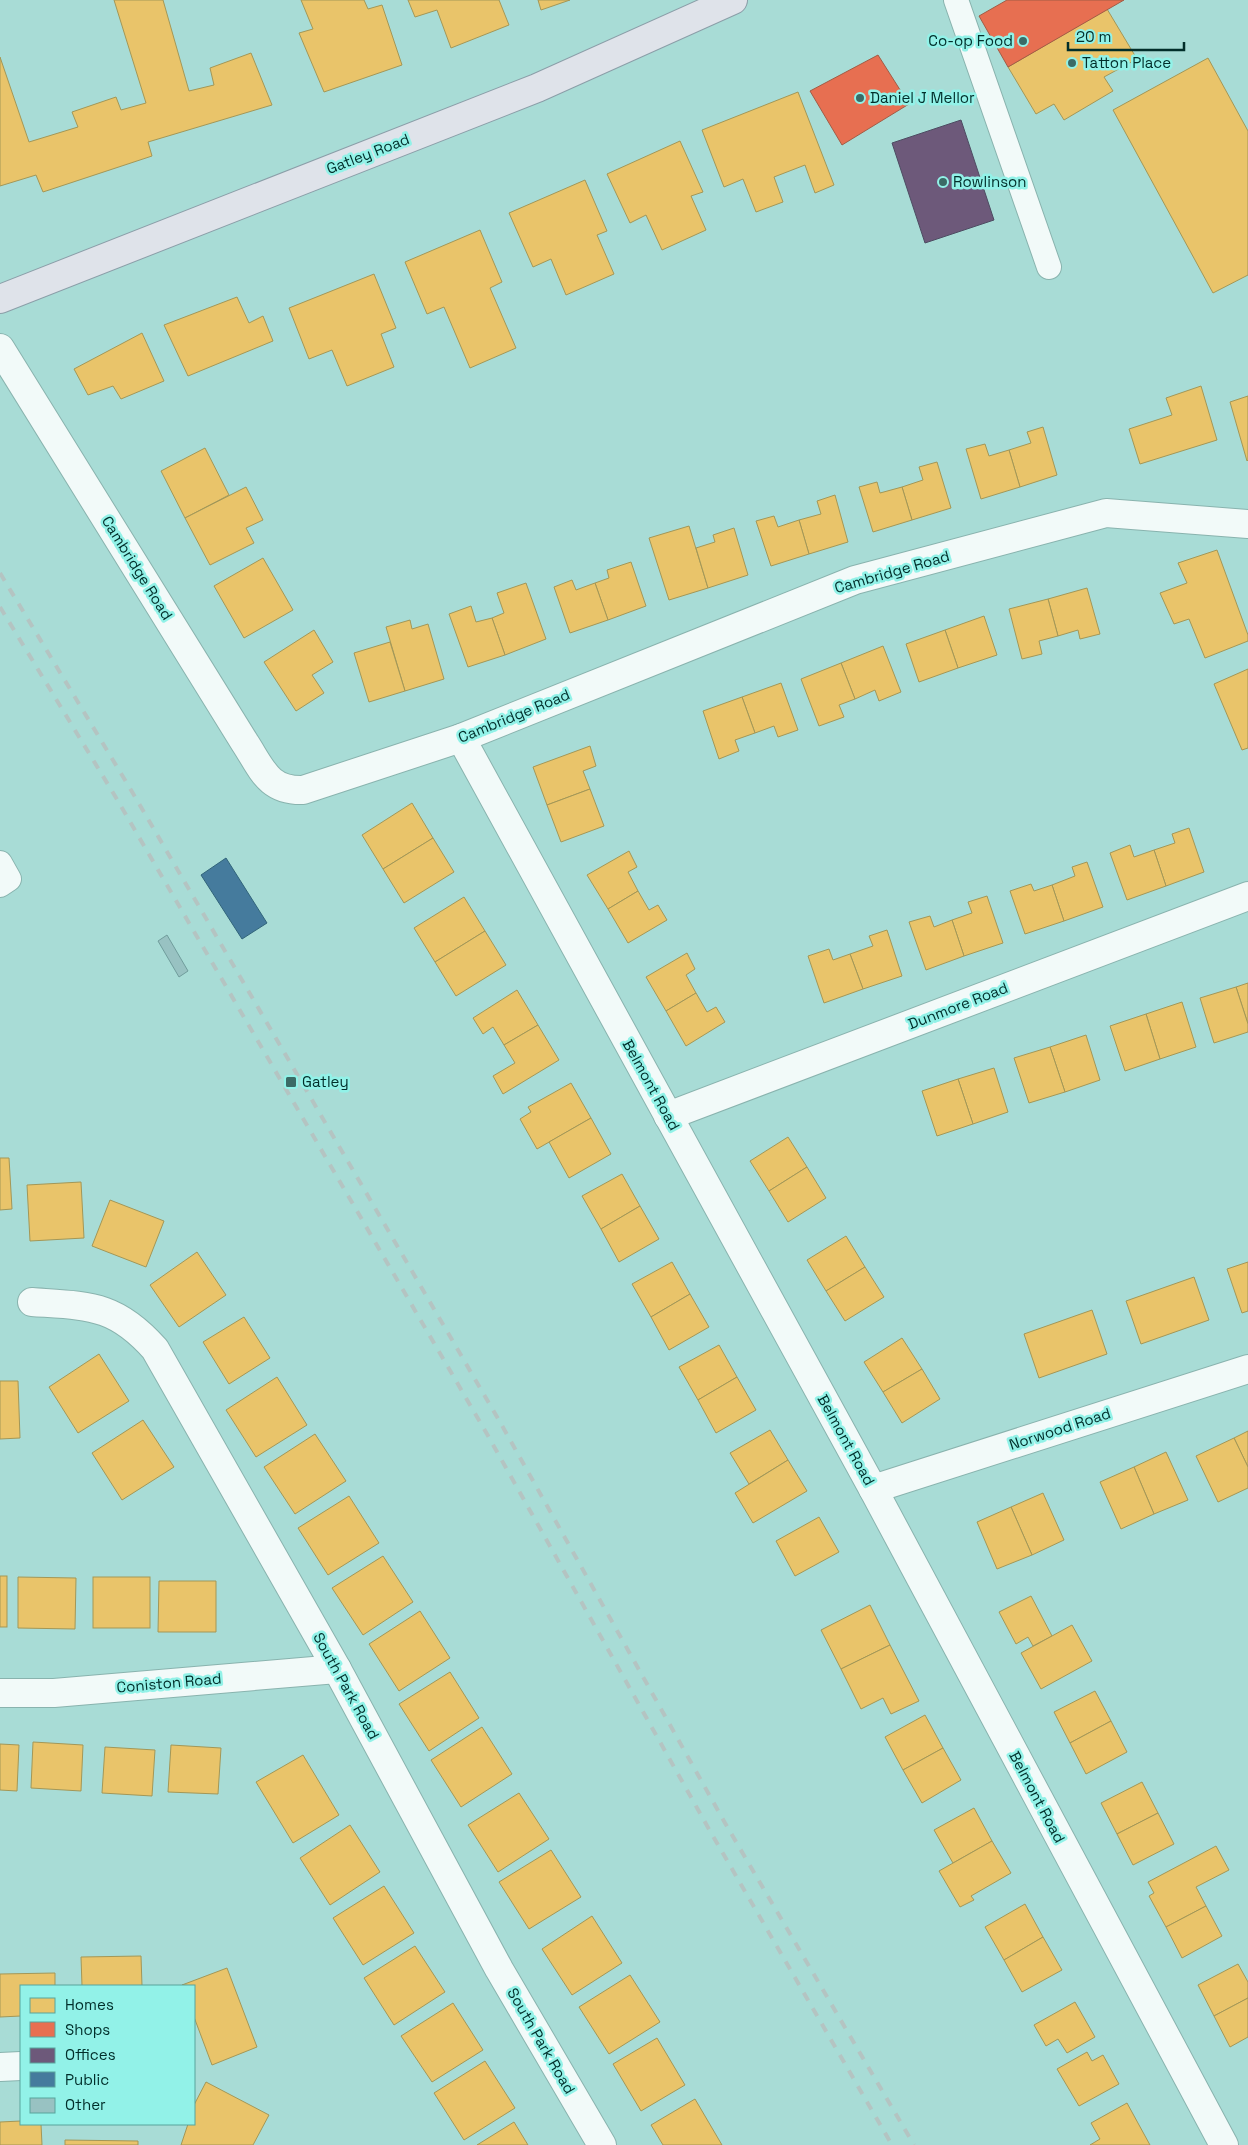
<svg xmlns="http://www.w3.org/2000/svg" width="1248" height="2145" font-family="'Space Grotesk',sans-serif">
<rect width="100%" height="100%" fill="#a8dcd6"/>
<g fill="#e9c46a" stroke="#a39757">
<polygon points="114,0 163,0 189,91 214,85 210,68 251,53 272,105 148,142 152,156 43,192 36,175 0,186 0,57 29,142 78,127 72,112 116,97 121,110 146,103"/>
<polygon points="301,0 364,0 368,9 382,5 402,65 324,92 299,33 313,29"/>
<polygon points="408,0 499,0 509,25 451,48 437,10 415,17"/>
<polygon points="538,0 570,0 541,10"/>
<polygon points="1107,9 1137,59 1104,77 1113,91 1064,120 1054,104 1036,114 1008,67"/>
<polygon points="1208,58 1248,131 1248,275 1213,293 1113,110"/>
<polygon points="798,92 834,185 815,193 805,165 774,177 783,202 756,212 743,179 724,187 702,130"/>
<polygon points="680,141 703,192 691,196 706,230 662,250 646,215 630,223 607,174"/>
<polygon points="585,180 607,231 597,235 614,274 566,295 551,259 533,267 509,213"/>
<polygon points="480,230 502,282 490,288 516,348 470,368 444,307 427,314 405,262"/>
<polygon points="374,274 396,328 381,334 394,367 347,386 332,350 309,359 289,308"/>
<polygon points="237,297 249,323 263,316 273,341 188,376 164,325"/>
<polygon points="142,333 164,381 121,399 113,386 88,395 74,369"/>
<polygon points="1201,386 1217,440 1140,464 1129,429 1172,415 1166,398"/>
<polygon points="1248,396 1248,460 1247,461 1230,402"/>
<polygon points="1043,427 1057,475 1020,487 1009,450 1031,443 1027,432"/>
<polygon points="985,444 989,456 1009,450 1020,487 981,499 966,449"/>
<polygon points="205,448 229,495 185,518 161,471"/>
<polygon points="937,462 951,508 912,520 902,487 923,480 919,467"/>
<polygon points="877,482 880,493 902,487 912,520 873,532 859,487"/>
<polygon points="246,487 263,520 246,528 254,543 210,565 185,518"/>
<polygon points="835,495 848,542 809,554 799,520 821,514 817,501"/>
<polygon points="774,516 778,527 799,520 809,554 771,566 756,521"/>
<polygon points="689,526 708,588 669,600 649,538"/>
<polygon points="734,528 748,575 708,588 696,548 715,542 713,535"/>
<polygon points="1217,550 1248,635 1248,641 1205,658 1189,619 1174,624 1160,593 1187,583 1178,563"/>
<polygon points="263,558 293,610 244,638 214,586"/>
<polygon points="631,562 646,606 608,620 595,583 609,578 607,570"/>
<polygon points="572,580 576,590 595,583 608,620 570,633 554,587"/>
<polygon points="526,583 546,639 505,655 492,618 504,613 497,593"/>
<polygon points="1087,588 1100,634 1080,639 1078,630 1058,636 1048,599"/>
<polygon points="1048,599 1058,636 1039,641 1042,654 1022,659 1009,609"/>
<polygon points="471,606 476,622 492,618 505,655 468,667 449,614"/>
<polygon points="984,616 997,655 958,668 945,630"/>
<polygon points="410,620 412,629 428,624 444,679 405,691 386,627"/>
<polygon points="314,630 333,662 312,675 324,693 296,711 264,662"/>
<polygon points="945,630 958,668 919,682 906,644"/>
<polygon points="390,642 405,691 369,702 354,653"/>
<polygon points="883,646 901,692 879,701 875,690 855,699 841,663"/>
<polygon points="841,663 855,699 839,705 844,717 819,726 801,679"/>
<polygon points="1248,669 1248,748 1242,750 1214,684"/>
<polygon points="781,683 798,730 778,737 774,726 755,733 742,697"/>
<polygon points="742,697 755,733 735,740 739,751 719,759 703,711"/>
<polygon points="590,746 596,766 583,771 590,789 547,805 533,767"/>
<polygon points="590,789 604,826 561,842 547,805"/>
<polygon points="412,803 433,838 383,869 362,835"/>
<polygon points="1189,828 1204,872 1166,886 1154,850 1175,843 1172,834"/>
<polygon points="433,838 454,872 404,903 383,869"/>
<polygon points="1130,845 1134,857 1154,850 1166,886 1127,900 1110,853"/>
<polygon points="629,851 637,867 628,872 638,891 608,909 587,875"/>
<polygon points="1087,862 1103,907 1064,921 1052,885 1075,876 1072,867"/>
<polygon points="1031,884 1034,891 1052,885 1064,921 1025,934 1010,891"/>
<polygon points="638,891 649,910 658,905 667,920 628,943 608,909"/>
<polygon points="987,896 1003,943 964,956 952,920 972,913 968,902"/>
<polygon points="464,897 485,931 435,962 414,928"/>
<polygon points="930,916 934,927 952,920 964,956 926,970 909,922"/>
<polygon points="887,930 902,976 863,989 850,954 873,946 869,936"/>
<polygon points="485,931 506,965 456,996 435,962"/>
<polygon points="829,949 833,960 850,954 863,989 824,1003 808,956"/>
<polygon points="687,953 695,969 686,975 696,993 666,1011 646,977"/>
<polygon points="1248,983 1248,1024 1236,987"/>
<polygon points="1236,987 1248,1024 1248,1032 1214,1043 1200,998"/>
<polygon points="517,990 538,1025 504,1045 493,1027 483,1034 473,1018"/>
<polygon points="696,993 707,1012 716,1007 725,1022 686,1046 666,1011"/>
<polygon points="1182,1002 1196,1047 1160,1059 1146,1014"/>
<polygon points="1146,1014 1160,1059 1125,1071 1110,1026"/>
<polygon points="538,1025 559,1060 503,1094 493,1076 515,1063 504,1045"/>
<polygon points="1086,1035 1100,1080 1065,1092 1050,1047"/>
<polygon points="1050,1047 1065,1092 1029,1103 1014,1058"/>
<polygon points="994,1068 1008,1112 973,1124 958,1079"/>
<polygon points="958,1079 973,1124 937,1136 922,1091"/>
<polygon points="571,1083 591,1118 537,1149 520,1119 531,1112 528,1107"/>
<polygon points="591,1118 611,1154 569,1178 549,1142"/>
<polygon points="788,1137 807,1167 769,1191 750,1161"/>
<polygon points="0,1158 9,1158 12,1209 0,1210"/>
<polygon points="807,1167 826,1198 788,1222 769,1191"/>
<polygon points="622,1174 640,1206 601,1229 582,1196"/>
<polygon points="81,1182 84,1238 30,1241 27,1185"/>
<polygon points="110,1200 164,1221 146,1267 92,1246"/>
<polygon points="640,1206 659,1239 619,1262 601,1229"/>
<polygon points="846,1236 865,1267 826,1291 807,1260"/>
<polygon points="197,1252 226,1295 179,1327 150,1285"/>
<polygon points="672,1262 690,1294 651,1317 632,1284"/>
<polygon points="1248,1262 1248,1311 1242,1313 1227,1269"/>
<polygon points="865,1267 884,1297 845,1321 826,1291"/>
<polygon points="1194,1277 1209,1320 1141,1344 1126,1301"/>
<polygon points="690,1294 709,1327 669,1350 651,1317"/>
<polygon points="1092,1310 1107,1354 1039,1378 1024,1334"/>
<polygon points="244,1317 270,1358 229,1384 203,1342"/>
<polygon points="902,1338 922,1369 883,1392 864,1362"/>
<polygon points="719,1345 737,1377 698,1400 679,1367"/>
<polygon points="99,1354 129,1401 78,1433 49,1387"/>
<polygon points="922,1369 940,1399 902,1423 883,1392"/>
<polygon points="277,1377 307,1425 256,1457 226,1410"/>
<polygon points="737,1377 756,1410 716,1433 698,1400"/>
<polygon points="0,1381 18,1381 20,1438 0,1439"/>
<polygon points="143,1420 174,1467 122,1500 92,1453"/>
<polygon points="770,1430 788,1460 749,1484 730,1453"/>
<polygon points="1248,1431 1248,1467 1234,1438"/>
<polygon points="315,1434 346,1481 295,1514 264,1467"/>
<polygon points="1234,1438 1248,1467 1248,1488 1218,1502 1196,1456"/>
<polygon points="1166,1452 1188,1500 1154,1514 1134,1467"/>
<polygon points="788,1460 807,1491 753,1523 735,1493"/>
<polygon points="1134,1467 1154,1514 1121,1529 1100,1482"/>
<polygon points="1043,1493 1064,1540 1032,1555 1011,1507"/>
<polygon points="349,1496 379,1543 328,1575 298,1528"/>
<polygon points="1011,1507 1032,1555 997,1569 977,1522"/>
<polygon points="819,1517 839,1552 795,1576 776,1541"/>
<polygon points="383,1556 413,1602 363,1635 332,1588"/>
<rect x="0" y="1576" width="7" height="51"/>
<polygon points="18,1577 76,1578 75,1629 18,1628"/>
<rect x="93" y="1577" width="57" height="51"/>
<polygon points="159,1581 216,1581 216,1632 158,1632"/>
<polygon points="1031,1596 1052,1636 1033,1646 1028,1637 1016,1644 999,1612"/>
<polygon points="870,1605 890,1645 841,1669 821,1630"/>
<polygon points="420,1611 450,1658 399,1691 369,1644"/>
<polygon points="1072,1625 1092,1661 1041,1689 1021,1653"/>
<polygon points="890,1645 919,1701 891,1714 883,1698 861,1709 841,1669"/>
<polygon points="450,1672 479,1718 429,1751 399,1704"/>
<polygon points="1095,1691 1111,1721 1070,1743 1054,1712"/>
<polygon points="925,1715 943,1748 903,1770 885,1737"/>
<polygon points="1111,1721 1127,1752 1086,1774 1070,1743"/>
<polygon points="482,1727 512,1774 461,1807 431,1760"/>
<polygon points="33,1742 83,1745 81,1791 31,1788"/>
<polygon points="0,1744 19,1745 17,1791 0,1790"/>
<polygon points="171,1745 221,1748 218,1794 168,1792"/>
<polygon points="105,1747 155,1750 152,1796 102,1793"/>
<polygon points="943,1748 961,1780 922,1803 903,1770"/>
<polygon points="303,1755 339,1815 293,1843 256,1782"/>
<polygon points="1142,1782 1158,1813 1117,1834 1101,1803"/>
<polygon points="519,1793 549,1839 498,1872 468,1825"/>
<polygon points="974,1808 992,1841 953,1863 934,1830"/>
<polygon points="1158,1813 1174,1844 1133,1865 1117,1834"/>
<polygon points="350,1825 380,1872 330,1905 300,1858"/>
<polygon points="992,1841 1011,1873 971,1896 974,1900 960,1907 939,1871"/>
<polygon points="1216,1846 1229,1870 1196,1887 1206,1906 1166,1927 1149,1896 1154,1893 1148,1882"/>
<polygon points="551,1850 581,1897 529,1929 499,1882"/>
<polygon points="384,1886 414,1933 363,1965 333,1918"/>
<polygon points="1025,1904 1043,1937 1004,1960 985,1927"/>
<polygon points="1206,1906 1222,1936 1182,1958 1166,1927"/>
<polygon points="592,1916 622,1963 572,1995 542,1949"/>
<polygon points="1043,1937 1062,1970 1022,1992 1004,1960"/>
<polygon points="415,1946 445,1992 394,2025 364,1978"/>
<polygon points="141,1956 142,1986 82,1986 81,1957"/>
<polygon points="1238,1964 1248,1982 1248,1998 1214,2016 1198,1985"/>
<polygon points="227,1968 257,2047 212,2065 194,2017 194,1986 182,1985"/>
<polygon points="55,1973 55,1986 21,1986 21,2016 0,2017 0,1974"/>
<polygon points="630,1975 660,2022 609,2054 579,2007"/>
<polygon points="1248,1998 1248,2037 1230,2047 1214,2016"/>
<polygon points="1075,2002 1095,2037 1067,2053 1058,2039 1046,2046 1034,2025"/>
<polygon points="453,2003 483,2050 432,2082 401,2036"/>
<polygon points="657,2038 685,2085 641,2111 613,2064"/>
<polygon points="1087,2052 1092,2061 1103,2055 1119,2084 1079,2106 1057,2069"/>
<polygon points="485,2061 515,2108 464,2140 434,2093"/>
<polygon points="206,2082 269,2115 253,2145 181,2145 188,2124 194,2124 194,2105"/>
<polygon points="695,2099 722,2145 663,2145 651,2125"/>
<polygon points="1127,2103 1150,2145 1090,2145 1100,2139 1091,2123"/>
<polygon points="21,2121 21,2124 41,2124 42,2145 0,2145 0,2122"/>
<polygon points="514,2122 528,2145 477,2145"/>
<polygon points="65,2140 138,2141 138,2145 65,2145"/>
</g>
<g fill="#e76f51" stroke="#a25c45">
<polygon points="1007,0 1124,0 1008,67 979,16"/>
<polygon points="878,55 909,104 842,145 810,91"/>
</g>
<polygon fill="#6d597a" stroke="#4d4c62" points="961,120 994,220 925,243 892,143"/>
<polygon fill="#457b9d" stroke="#31647a" points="226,858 267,923 242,939 201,875"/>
<polygon fill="#98c2c2" stroke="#709d9c" points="167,935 188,971 179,977 158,941"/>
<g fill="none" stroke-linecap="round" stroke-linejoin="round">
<defs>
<g id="lane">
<polyline points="956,0 1049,267"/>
<polyline points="0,863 9,879 0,885"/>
</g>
<g id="street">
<path d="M 0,348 L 245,743 C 262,769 268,791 303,790 L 461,738 L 855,580 L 1106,513 L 1248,524"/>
<polyline points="461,738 873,1489 1224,2145"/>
<polyline points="668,1116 1248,896"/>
<path d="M 32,1302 C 89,1306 115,1304 155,1349 L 337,1669 L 499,1969 L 602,2145"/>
<polyline points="873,1489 1248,1369"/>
<polyline points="0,1693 54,1693 337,1669"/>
<polyline points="0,2067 21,2066"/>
</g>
<polyline id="primary" points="0,299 537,88 733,0"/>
</defs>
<use href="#lane" stroke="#89b3ae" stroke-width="26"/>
<use href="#street" stroke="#89b3ae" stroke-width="30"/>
<use href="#primary" stroke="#8b9ea8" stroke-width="30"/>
<use href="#lane" stroke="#f2faf9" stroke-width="24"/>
<use href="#street" stroke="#f2faf9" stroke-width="28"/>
<use href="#primary" stroke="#dfe3ea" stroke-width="28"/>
<g stroke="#b4c4c2" stroke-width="4" stroke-dasharray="9 9" stroke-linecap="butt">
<polyline points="0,573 131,790 500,1422 725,1823 914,2145"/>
<polyline points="0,607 115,796 487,1434 710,1831 892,2145"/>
</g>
</g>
<g fill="#3b6b66" stroke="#92f2e8" stroke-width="2">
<circle cx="1023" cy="41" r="5"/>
<circle cx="1072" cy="63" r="5"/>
<circle cx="860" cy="98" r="5"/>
<circle cx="943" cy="182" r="5"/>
<rect x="285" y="1076" width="12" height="12" rx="2.5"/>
</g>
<g text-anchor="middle" stroke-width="5" stroke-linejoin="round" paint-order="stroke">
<g font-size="15" fill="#012e2a" stroke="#92f2e8" text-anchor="start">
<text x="1013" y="46" text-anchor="end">Co-op Food</text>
<text x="1082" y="68">Tatton Place</text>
<text x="870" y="103">Daniel J Mellor</text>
<text x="953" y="187">Rowlinson</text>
<text x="302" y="1087">Gatley</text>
</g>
<g font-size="15" fill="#012e2a" stroke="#92f2e8">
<text transform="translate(368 154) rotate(-21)" y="5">Gatley Road</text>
<text transform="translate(137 568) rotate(58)" y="5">Cambridge Road</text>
<text transform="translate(892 572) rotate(-16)" y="5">Cambridge Road</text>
<text transform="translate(514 716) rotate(-22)" y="5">Cambridge Road</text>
<text transform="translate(958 1006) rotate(-21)" y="5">Dunmore Road</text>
<text transform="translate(651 1085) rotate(61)" y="5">Belmont Road</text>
<text transform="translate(1060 1429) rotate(-18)" y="5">Norwood Road</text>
<text transform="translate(846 1440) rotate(61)" y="5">Belmont Road</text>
<text transform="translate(169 1683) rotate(-5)" y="5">Coniston Road</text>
<text transform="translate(346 1686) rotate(61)" y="5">South Park Road</text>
<text transform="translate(1037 1797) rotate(62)" y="5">Belmont Road</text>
<text transform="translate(541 2041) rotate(60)" y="5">South Park Road</text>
</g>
</g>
<rect x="20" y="1985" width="175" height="140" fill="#92f2e8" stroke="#58a49c"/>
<rect x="30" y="1998" width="25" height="15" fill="#e9c46a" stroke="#58a49c"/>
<text x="65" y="2010" font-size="15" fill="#012e2a">Homes</text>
<rect x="30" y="2022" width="25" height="15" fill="#e76f51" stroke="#58a49c"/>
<text x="65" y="2035" font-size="15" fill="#012e2a">Shops</text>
<rect x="30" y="2048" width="25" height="15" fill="#6d597a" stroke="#58a49c"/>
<text x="65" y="2060" font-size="15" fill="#012e2a">Offices</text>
<rect x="30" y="2072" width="25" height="15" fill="#457b9d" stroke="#58a49c"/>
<text x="65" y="2085" font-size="15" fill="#012e2a">Public</text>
<rect x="30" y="2098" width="25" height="15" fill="#98c2c2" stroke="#58a49c"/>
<text x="65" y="2110" font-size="15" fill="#012e2a">Other</text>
<path d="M1068 42v8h116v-8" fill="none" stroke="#012e2a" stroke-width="2.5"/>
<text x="1076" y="42" font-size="15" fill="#012e2a" stroke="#92f2e8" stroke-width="4" paint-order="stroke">20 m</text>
</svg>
